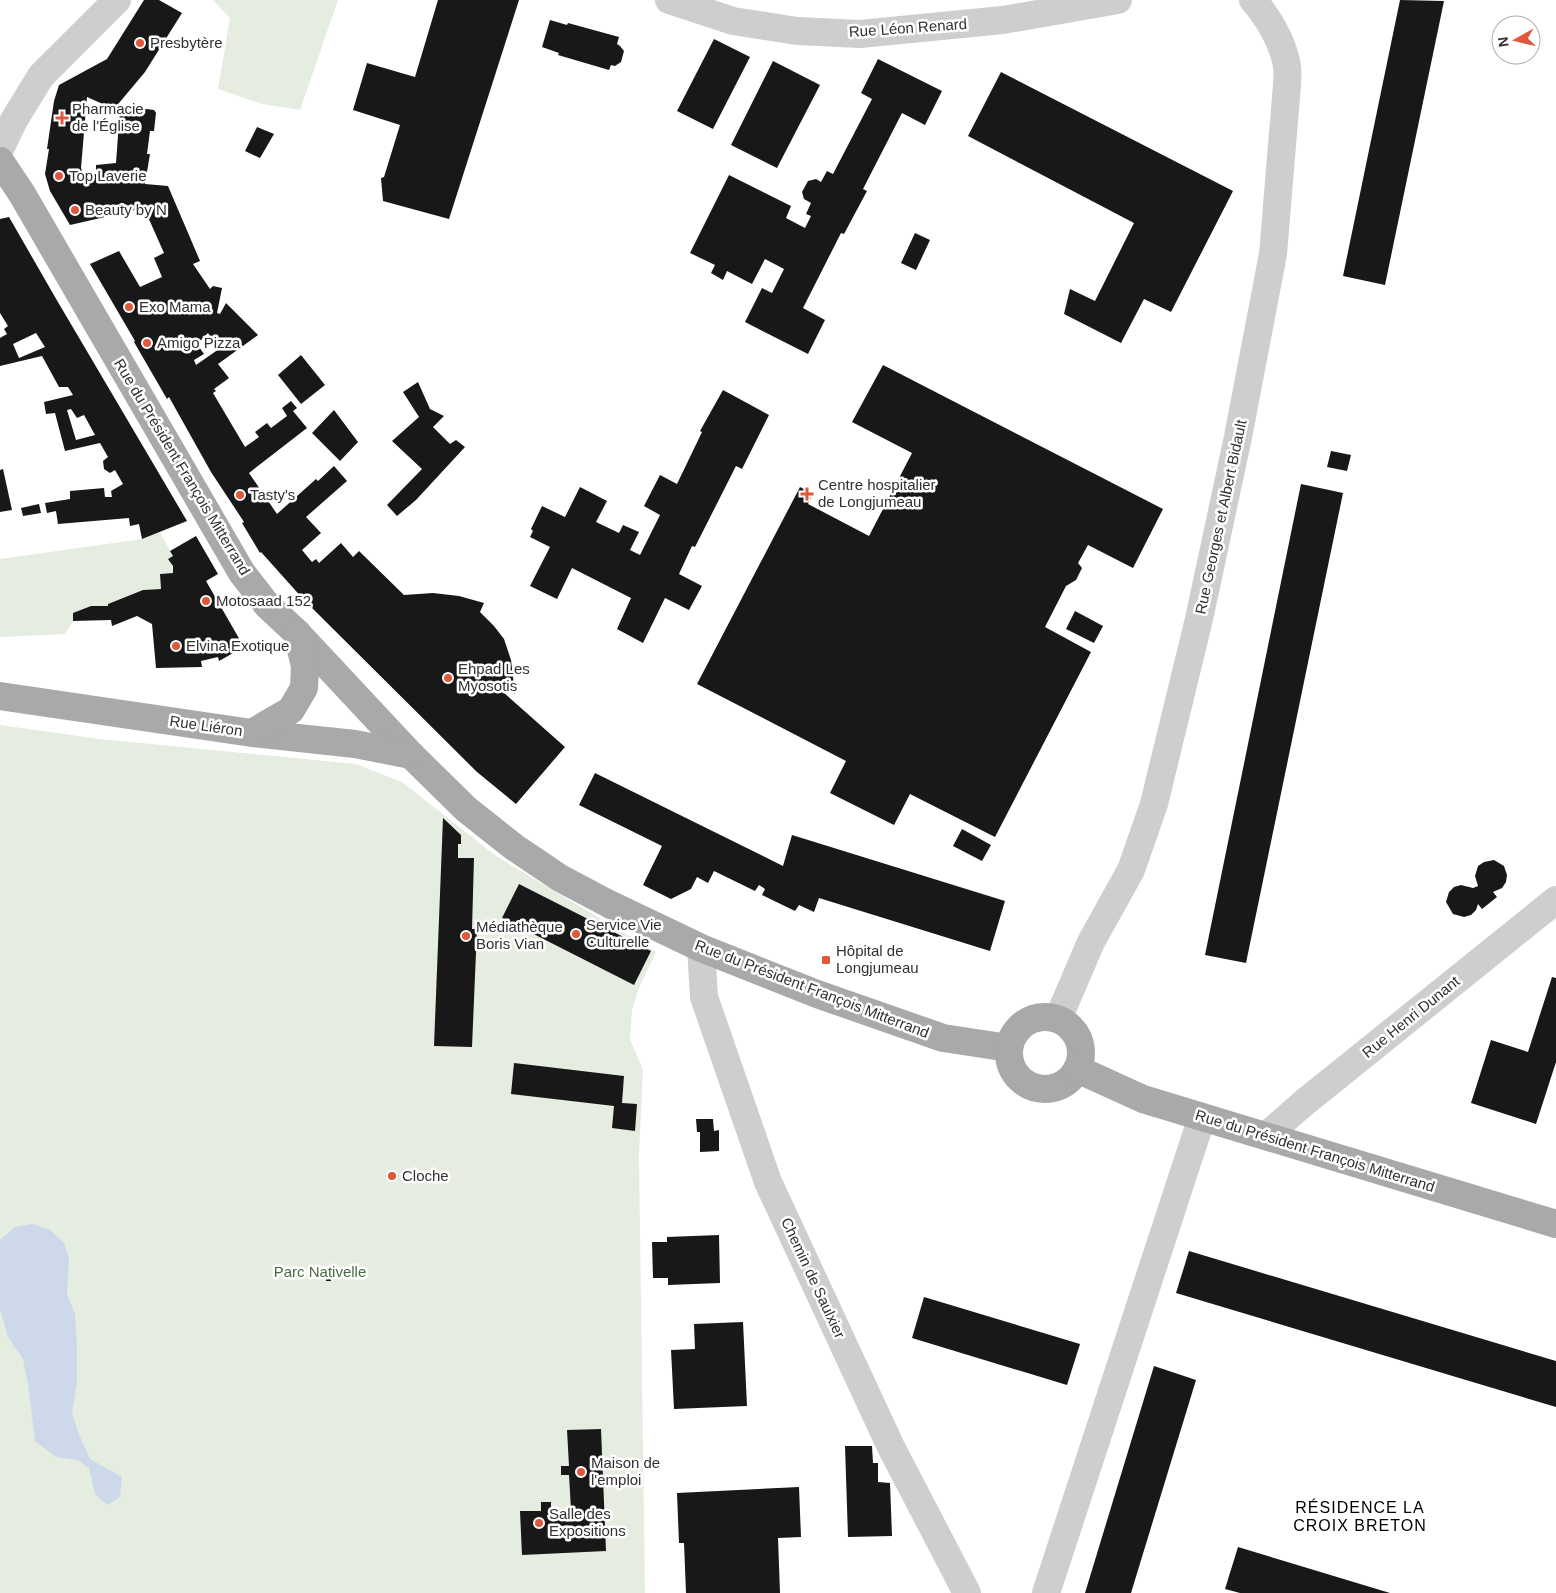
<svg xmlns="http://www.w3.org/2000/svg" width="1556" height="1593" font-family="Arial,sans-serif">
<rect width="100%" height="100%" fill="#fff"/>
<g fill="#e4ede0">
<polygon points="213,0 338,0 300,110 262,104 218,89 230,18"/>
<polygon points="160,532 173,556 168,559 172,565 173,573 160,574 161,589 143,590 108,604 108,606 91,606 73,613 73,621 65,634 0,637 0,559 142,539"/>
<polygon points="0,725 100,739 356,764 402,782 496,856 656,952 639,988 632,1010 630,1039 643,1070 639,1156 645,1593 0,1593"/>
</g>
<polygon fill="#cdd8eb" points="33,1224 50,1230 64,1243 69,1258 67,1294 75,1314 77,1346 77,1382 72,1413 78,1432 90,1459 122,1477 120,1497 107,1505 95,1494 89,1468 78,1460 56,1457 35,1441 28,1384 23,1359 8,1337 0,1309 0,1240 15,1227"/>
<g fill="#181818" fill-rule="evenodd">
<path d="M 144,0 L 159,0 L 182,13 L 145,72 L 114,109 L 87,97 L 81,168 L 84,176 L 96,174 L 96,165 L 116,163 L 120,108 L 124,106 L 154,110 L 156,113 L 154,131 L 150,131 L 147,154 L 150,154 L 145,184 L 168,186 L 200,261 L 193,264 L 210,289 L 213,286 L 222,288 L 217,313 L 220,314 L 226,303 L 258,335 L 218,364 L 229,378 L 214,389 L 216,391 L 213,393 L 245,447 L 259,437 L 255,432 L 267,423 L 271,428 L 287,416 L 282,408 L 291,401 L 297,408 L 293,411 L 307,428 L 249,473 L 277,514 L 316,479 L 318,481 L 334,466 L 347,481 L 306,517 L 321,533 L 302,550 L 312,562 L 316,559 L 319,563 L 341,543 L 353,557 L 359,551 L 404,595 L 433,593 L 459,596 L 484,603 L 480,612 L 494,626 L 504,639 L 511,660 L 515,694 L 507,687 L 503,692 L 565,747 L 516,804 L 477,772 L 304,600 L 261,552 L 260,553 L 242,523 L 244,522 L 211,472 L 169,397 L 167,399 L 134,342 L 135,341 L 90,264 L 119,251 L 140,287 L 162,277 L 154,258 L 164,253 L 144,208 L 70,225 L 50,191 L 45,174 L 49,149 L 47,149 L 54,101 L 59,85 L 107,59 ZM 208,333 L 219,349 L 196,365 L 194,360 L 204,354 L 197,344 Z"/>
<polygon points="438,0 519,0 449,219 383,201 381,178 384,177 400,125 353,110 367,63 415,77"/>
<polygon points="1400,0 1444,1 1385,285 1343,276"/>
<polygon points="550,20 567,25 568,23 619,37 617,44 620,46 624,51 621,62 615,66 611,65 609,70 558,55 559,53 542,47"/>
<polygon points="714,39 750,57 713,129 677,111"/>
<polygon points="878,59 942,91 925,125 902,113 863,189 867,191 844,234 841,233 803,308 825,320 808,354 745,322 762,288 772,293 784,269 765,259 752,284 727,271 723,280 711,273 715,265 690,253 729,175 791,206 786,218 805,228 811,216 806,214 811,203 804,199 802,192 808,181 816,179 821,182 827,171 833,174 872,99 861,93"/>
<polygon points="773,61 820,85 777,168 731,145"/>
<polygon points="1001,72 1233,191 1171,312 1144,299 1121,343 1064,314 1070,289 1095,301 1134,223 968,136"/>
<polygon points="257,127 274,134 260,158 245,151"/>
<path d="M 9,217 L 55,297 L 187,521 L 142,539 L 139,524 L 130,526 L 129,518 L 58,524 L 56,511 L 47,513 L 45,503 L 70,499 L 70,491 L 104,488 L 105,497 L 112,497 L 111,491 L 123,484 L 115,470 L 110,473 L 104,469 L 103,461 L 108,457 L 100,443 L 65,451 L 55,413 L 46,414 L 44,402 L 73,395 L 68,387 L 59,387 L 42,356 L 0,366 L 0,338 L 7,334 L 4,329 L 8,326 L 0,313 L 0,219 ZM 36,333 L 45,347 L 19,358 L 13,344 ZM 71,409 L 77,418 L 84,415 L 95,435 L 76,440 L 67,410 Z"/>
<polygon points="915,233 930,240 916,270 901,263"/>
<polygon points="301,355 325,385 301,404 278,375"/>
<polygon points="883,365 1163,509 1133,568 1088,545 1078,563 1082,568 1076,580 1066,586 1045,627 1091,652 995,837 910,794 894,825 830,793 846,761 697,684 800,487 813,494 808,504 869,536 912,453 852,422"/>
<polygon points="418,382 430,409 444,416 433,427 450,444 456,440 465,447 416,500 397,516 387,505 422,469 392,441 419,417 403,392"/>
<polygon points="723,390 769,415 742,469 736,466 695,547 692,546 679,574 702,586 689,610 665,598 643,643 617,629 631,598 572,568 557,599 530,586 550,547 530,537 533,531 531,529 542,506 565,517 580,487 607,501 596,522 619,533 623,525 639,532 630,550 640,555 660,515 644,506 660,475 677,484 702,432 700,431"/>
<polygon points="334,410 358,442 340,461 312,433"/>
<polygon points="1331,451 1351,455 1347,471 1327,467"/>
<polygon points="3,469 12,510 0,512 0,470"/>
<polygon points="1301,484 1343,493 1246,963 1205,955"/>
<polygon points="39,504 41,513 23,516 21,508"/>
<polygon points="196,536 218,574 206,581 244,647 219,661 218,657 201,661 202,667 156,668 152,624 137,616 112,626 111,620 73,621 73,613 91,606 108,606 108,604 143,590 161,589 160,574 173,573 173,566 168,559 173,556 170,551"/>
<polygon points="1075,611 1103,626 1094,643 1066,629"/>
<polygon points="595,773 783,866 792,835 1005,901 990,951 819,898 814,912 799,905 795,911 762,895 765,889 759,885 755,891 714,871 708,883 697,877 691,889 671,899 643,885 662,846 579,805"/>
<polygon points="443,818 461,835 461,844 458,844 458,858 474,858 472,929 477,929 472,1047 434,1046"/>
<polygon points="962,829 991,845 982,861 953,846"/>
<polygon points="1494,860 1504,866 1507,875 1506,882 1502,888 1493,892 1497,897 1482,909 1478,904 1476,910 1471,915 1464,917 1453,914 1446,902 1449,892 1454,887 1461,885 1473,888 1478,886 1475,876 1478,866 1484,862"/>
<polygon points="519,884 651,951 634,985 502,918"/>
<polygon points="1552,977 1556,978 1556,1062 1536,1124 1471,1103 1491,1040 1528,1052"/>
<polygon points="514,1063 624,1076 622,1103 637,1104 635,1131 612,1128 614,1106 511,1094"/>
<polygon points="696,1119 713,1119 714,1131 719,1130 719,1151 700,1152 700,1132 697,1132"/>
<polygon points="719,1235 720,1283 668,1285 668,1278 653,1278 652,1242 667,1242 667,1237"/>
<polygon points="1189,1251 1556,1361 1556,1407 1176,1293"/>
<polygon points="326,1275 330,1275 331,1281 326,1281"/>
<polygon points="924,1297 1080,1344 1067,1385 912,1338"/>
<polygon points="743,1322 747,1406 674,1409 671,1350 695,1349 694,1324"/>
<polygon points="1154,1366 1196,1380 1131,1593 1085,1593"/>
<polygon points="601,1429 606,1551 522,1555 520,1511 541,1511 541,1502 551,1502 551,1510 571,1510 569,1475 561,1475 561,1466 569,1466 567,1430"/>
<polygon points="845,1446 872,1446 873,1463 878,1463 878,1482 890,1483 892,1536 848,1537"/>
<polygon points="799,1487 801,1537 778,1538 780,1593 686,1593 684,1543 679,1543 677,1493"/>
<polygon points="1238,1547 1390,1593 1240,1593 1225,1589"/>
</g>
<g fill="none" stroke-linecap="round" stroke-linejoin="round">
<g stroke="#cecece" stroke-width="28">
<polyline points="669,0 733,21 797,31 860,34 1003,20 1118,0"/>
<polyline points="0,149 14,120 41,76 117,0"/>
<polyline points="701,948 704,997 768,1182 891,1447 967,1593"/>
<path d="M 1058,1019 L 1091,942 L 1131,870 L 1154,804 L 1199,619 L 1238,437 L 1273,254 L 1287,85 C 1287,79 1288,72 1287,66 C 1283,42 1268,17 1253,0"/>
<polyline points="1266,1136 1305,1102 1556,900"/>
<polyline points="1046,1593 1202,1117"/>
</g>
<g stroke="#a9a9a9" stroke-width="28">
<polyline points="0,161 22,194 242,573 267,605 297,633 411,755 466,809 514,847 560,878 609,904 701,948 817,994 943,1038 1009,1048"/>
<polyline points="0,696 252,733 355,744 411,755"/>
<polyline points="252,733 291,710 304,688 305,666 297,633"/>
<circle cx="1045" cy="1053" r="36"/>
<polyline points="1077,1069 1143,1099 1556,1224"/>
</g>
</g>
<g fill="#de583d" stroke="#fff" stroke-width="2">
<circle cx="140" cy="43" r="5"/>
<path d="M59.5 110.5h5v5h5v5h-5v5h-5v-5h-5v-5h5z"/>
<circle cx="59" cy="176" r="5"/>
<circle cx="75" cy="210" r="5"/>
<circle cx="129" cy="307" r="5"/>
<circle cx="147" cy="343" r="5"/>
<path d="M804.5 486.5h5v5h5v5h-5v5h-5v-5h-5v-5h5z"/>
<circle cx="240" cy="495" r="5"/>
<circle cx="206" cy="601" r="5"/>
<circle cx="176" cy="646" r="5"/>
<circle cx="448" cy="678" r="5"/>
<circle cx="576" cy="934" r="5"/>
<circle cx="466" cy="936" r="5"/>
<rect x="821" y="955" width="10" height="10" rx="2.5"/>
<circle cx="392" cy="1176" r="5"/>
<circle cx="581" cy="1472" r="5"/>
<circle cx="539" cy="1523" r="5"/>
</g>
<g text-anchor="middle" stroke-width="5" stroke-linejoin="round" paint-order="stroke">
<g font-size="15" fill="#313131" stroke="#fff">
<text transform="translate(908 28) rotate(-4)" y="5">Rue Léon Renard</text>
<text transform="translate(182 467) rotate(59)" y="5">Rue du Président François Mitterrand</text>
<text transform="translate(1221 517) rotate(-78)" y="5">Rue Georges et Albert Bidault</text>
<text transform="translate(206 726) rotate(8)" y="5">Rue Liéron</text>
<text transform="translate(812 989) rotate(21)" y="5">Rue du Président François Mitterrand</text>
<text transform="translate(1411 1017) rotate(-39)" y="5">Rue Henri Dunant</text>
<text transform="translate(1315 1151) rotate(17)" y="5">Rue du Président François Mitterrand</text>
<text transform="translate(813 1278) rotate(65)" y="5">Chemin de Saulxier</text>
</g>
<g font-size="15" fill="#313131" stroke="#fff" text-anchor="start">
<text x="150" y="48">Presbytère</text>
<text x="72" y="114">Pharmacie<tspan x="72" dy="17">de l'Église</tspan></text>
<text x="69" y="181">Top Laverie</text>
<text x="85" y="215">Beauty by N</text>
<text x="139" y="312">Exo Mama</text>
<text x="157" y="348">Amigo Pizza</text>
<text x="818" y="490">Centre hospitalier<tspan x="818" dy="17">de Longjumeau</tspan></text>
<text x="250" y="500">Tasty's</text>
<text x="216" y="606">Motosaad 152</text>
<text x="186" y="651">Elvina Exotique</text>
<text x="458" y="674">Ehpad Les<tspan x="458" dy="17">Myosotis</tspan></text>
<text x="586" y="930">Service Vie<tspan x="586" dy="17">Culturelle</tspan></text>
<text x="476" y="932">Médiathèque<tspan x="476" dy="17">Boris Vian</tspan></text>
<text x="836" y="956">Hôpital de<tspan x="836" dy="17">Longjumeau</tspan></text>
<text x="402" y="1181">Cloche</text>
<text x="591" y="1468">Maison de<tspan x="591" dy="17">l'emploi</tspan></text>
<text x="549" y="1519">Salle des<tspan x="549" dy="17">Expositions</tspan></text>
</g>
<g font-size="15" fill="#496b3f" stroke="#fff">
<text x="320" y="1277">Parc Nativelle</text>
</g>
<g font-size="16" letter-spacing="1" fill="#000" stroke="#fff">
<text x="1360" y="1513">RÉSIDENCE LA<tspan x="1360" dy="18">CROIX BRETON</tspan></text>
</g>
</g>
<g transform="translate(1516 40) rotate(262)"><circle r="24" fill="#ffffff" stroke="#adadad"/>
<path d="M0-4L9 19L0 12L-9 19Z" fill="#de583d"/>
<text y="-8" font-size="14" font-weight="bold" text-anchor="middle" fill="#313131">N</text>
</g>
</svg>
